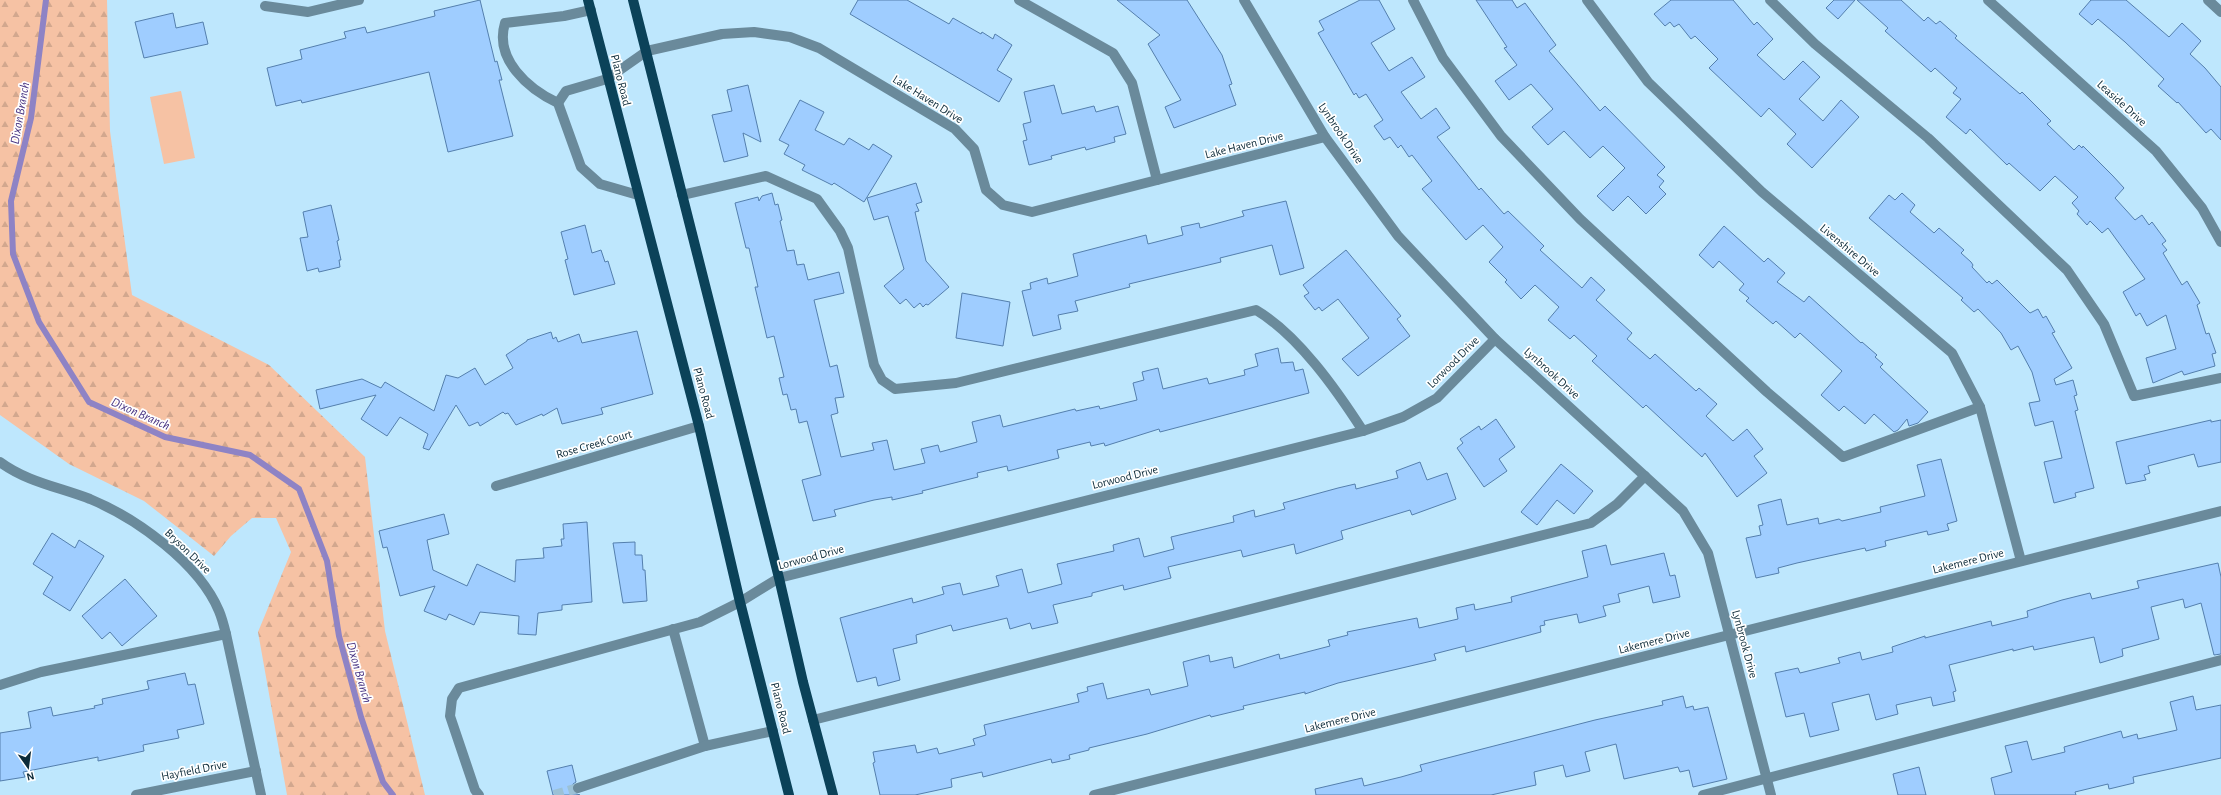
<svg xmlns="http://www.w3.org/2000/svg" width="2221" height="795" font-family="'Alegreya Sans',sans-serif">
<defs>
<pattern id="forest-firs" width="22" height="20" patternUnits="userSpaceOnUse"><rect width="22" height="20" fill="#f6c2a4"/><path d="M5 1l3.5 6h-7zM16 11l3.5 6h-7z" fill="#d2a78e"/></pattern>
</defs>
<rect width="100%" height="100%" fill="#bee7fd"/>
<polygon fill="#f6c2a4" points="181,91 195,158 164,164 150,97"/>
<polygon fill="url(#forest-firs)" points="0,0 107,0 110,131 132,295 269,365 365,457 385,631 425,795 287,795 258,632 291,552 276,518 252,518 231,536 214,556 144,501 69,464 0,415"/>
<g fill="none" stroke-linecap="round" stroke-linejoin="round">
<polyline stroke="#8e83c5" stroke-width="6" points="46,0 31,118 11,201 13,254 39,322 89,402 165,437 250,455 299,489 327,561 339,636 361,717 383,782 393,795"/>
</g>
<g fill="#9fcdff" stroke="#547fad">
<polygon points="480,0 495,62 497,61 502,80 499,80 513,136 448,152 429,72 302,103 301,100 276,106 267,68 302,59 300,50 346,38 344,32 365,27 367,33 435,16 434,11"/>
<polygon points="858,0 907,0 949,24 953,18 981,34 982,32 993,39 995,34 1012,45 997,70 1012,79 999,102 850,14"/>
<polygon points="1117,0 1187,0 1222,55 1232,84 1229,85 1236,105 1174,128 1165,107 1181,100 1148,44 1160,35"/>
<polygon points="1360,0 1379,0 1395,29 1371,43 1389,71 1412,57 1425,77 1401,92 1421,119 1436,108 1450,128 1437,137 1479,190 1481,188 1504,214 1508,211 1544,246 1540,250 1582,288 1591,277 1605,290 1596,300 1632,333 1627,339 1650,359 1655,354 1696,391 1699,388 1717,404 1706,416 1733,441 1747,429 1763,449 1754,456 1767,473 1737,497 1705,453 1702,457 1646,405 1643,408 1592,361 1597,356 1574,335 1570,339 1548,320 1559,307 1535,285 1521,299 1505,282 1507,280 1489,262 1503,247 1483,225 1466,240 1422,189 1432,181 1412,155 1409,157 1401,145 1398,148 1390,137 1384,140 1374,126 1383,120 1366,94 1359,98 1356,93 1354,95 1318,33 1324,30 1319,21"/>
<polygon points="1476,0 1512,0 1517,8 1525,3 1556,45 1549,51 1600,111 1605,106 1665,167 1657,175 1664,181 1659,187 1666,194 1646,214 1628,196 1613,211 1597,196 1625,168 1603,146 1590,158 1564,131 1548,145 1532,127 1553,109 1531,84 1509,100 1495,81 1517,65 1504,48 1507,47"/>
<polygon points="1671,0 1733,0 1754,25 1757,22 1773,39 1757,55 1784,80 1803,61 1820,77 1799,99 1823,121 1841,100 1859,117 1812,168 1787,144 1796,134 1769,108 1761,117 1709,68 1718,59 1695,36 1691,39 1679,24 1674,27 1670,22 1665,26 1654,14"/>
<polygon points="1834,0 1855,0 1838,19 1826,8"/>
<polygon points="1857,0 1901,0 1924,21 1928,17 1936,24 1940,21 1957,36 1955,38 2020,94 2022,92 2051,121 2047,124 2074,150 2079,145 2082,148 2083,146 2113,176 2124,188 2115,198 2135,220 2142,215 2149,225 2152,222 2166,241 2162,244 2167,250 2163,253 2182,285 2187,281 2200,303 2197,305 2206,334 2209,333 2216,353 2212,354 2215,366 2184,375 2182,371 2153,383 2146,358 2176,349 2166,315 2147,326 2140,313 2136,316 2123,292 2145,279 2108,228 2102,233 2090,221 2087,225 2077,214 2079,211 2072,203 2078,197 2055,176 2040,191 2009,163 2007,165 1970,129 1966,134 1946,117 1961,99 1953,93 1957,88 1935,68 1931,72 1885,31 1888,28"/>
<polygon points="2091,0 2126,0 2169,37 2182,23 2201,41 2190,54 2205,68 2221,87 2221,140 2211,129 2206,133 2178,102 2177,103 2158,86 2164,79 2125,42 2098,19 2092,25 2079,14"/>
<polygon points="173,13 176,28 203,22 208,44 144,58 135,22"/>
<polygon points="748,85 761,142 743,133 748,156 724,162 712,115 732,111 727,90"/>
<polygon points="1054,85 1062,114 1094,106 1096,112 1118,106 1126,134 1114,137 1115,142 1086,150 1085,147 1051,156 1052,159 1029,165 1023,141 1027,140 1023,124 1031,122 1024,92"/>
<polygon points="800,100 824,112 815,130 844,145 849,138 869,150 873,144 892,156 864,202 834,183 832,185 802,170 805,165 784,154 789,145 779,140"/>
<polygon points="916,183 922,202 916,204 919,211 915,212 926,261 949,287 928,305 926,304 923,307 920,303 914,308 906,299 900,304 884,286 904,269 888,216 874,220 867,198"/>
<polygon points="772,193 775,205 778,204 782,220 780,221 787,251 794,250 797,265 804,264 808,280 839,272 844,293 814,300 830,367 837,365 844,397 835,398 838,413 831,415 841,457 874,450 872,443 887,440 894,470 925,463 921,449 938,445 940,452 977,442 972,422 1000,415 1003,427 1075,409 1076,411 1099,406 1100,409 1137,400 1133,383 1144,380 1142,372 1158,368 1163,389 1207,378 1209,384 1245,375 1244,370 1258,366 1255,354 1278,348 1281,363 1293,362 1295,371 1303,369 1309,393 1160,432 1159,429 1105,446 1104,443 1091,446 1090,442 1057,450 1059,458 1008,471 1007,466 977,473 978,477 922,491 923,493 892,500 892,497 874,500 834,510 836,516 813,521 802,480 821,475 807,421 799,423 796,409 791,410 787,394 783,395 779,378 784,377 774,336 767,338 755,287 758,287 749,248 746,248 735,203 758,197 759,201 762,196"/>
<polygon points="1902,193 1915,205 1910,212 1934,233 1939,228 1964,250 1961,253 1971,262 1973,265 1972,267 1987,283 1989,281 1992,284 1997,280 2030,313 2038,309 2043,318 2046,316 2055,332 2052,333 2072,368 2054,379 2056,385 2073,380 2077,395 2074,396 2078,410 2075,411 2094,488 2075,493 2076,497 2054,503 2044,462 2062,458 2053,421 2035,426 2029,403 2040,401 2032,372 2018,346 2011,350 2001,333 1978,309 1974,312 1961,300 1963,298 1869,218 1889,195 1895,200"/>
<polygon points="1286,201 1304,268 1280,275 1272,245 1220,258 1221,262 1129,284 1130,287 1075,301 1078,311 1058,315 1061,329 1033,336 1022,291 1031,289 1030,283 1047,278 1048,284 1078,276 1073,254 1146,235 1148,244 1183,235 1181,227 1199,223 1200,228 1244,216 1242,211"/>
<polygon points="331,205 339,240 337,241 341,260 339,260 340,267 319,272 318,268 307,271 300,238 308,237 303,212"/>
<polygon points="585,225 592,253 601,250 605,262 608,261 615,284 574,295 565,260 568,259 561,232"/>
<polygon points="1724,226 1764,262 1768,258 1785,273 1777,282 1804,302 1809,296 1861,343 1862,342 1877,355 1875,357 1883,364 1880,367 1928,412 1918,423 1909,426 1907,419 1898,430 1894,432 1874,414 1865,424 1844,406 1839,411 1821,395 1842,371 1800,333 1795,338 1776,321 1773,324 1746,301 1749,298 1739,290 1744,284 1719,261 1713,268 1699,255"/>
<polygon points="1346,250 1401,316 1397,319 1410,336 1358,376 1342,359 1369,338 1338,299 1322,311 1319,307 1315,310 1304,296 1309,293 1303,285"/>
<polygon points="962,293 1010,302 1003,346 956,338"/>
<polygon points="637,331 653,394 601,408 603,414 562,424 557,408 543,416 542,414 516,425 508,413 505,414 503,412 480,426 478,422 469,426 456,405 429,450 423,448 428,434 400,417 387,436 361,419 376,395 320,409 316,390 362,379 381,388 385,382 434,411 446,375 458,378 475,368 485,385 513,368 506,355 527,341 527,340 551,332 553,339 556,337 558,342 579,334 582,343"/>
<polygon points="1496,419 1515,447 1499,459 1507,471 1484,487 1457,448 1463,443 1460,439 1479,426 1481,430"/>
<polygon points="2211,420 2211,422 2221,420 2221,462 2198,467 2194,454 2148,466 2150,473 2144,475 2146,480 2126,484 2116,442"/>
<polygon points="1941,459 1957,521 1947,524 1949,530 1928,535 1927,531 1885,541 1886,546 1866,551 1865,548 1797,563 1778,568 1779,573 1756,578 1746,538 1761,535 1759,526 1763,525 1758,505 1781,499 1787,525 1818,518 1819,524 1839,519 1842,521 1881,512 1880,507 1925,496 1917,465"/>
<polygon points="1420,462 1427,480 1447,473 1456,499 1412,515 1410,510 1341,531 1343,539 1296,554 1294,544 1243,557 1241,550 1168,567 1171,578 1124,590 1123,585 1092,593 1092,596 1053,605 1058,623 1032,629 1030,623 1010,629 1007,618 953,631 951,625 916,635 917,643 893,649 900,680 878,686 876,677 857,682 840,618 912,598 913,603 944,594 942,587 960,583 963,595 999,586 996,576 1022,569 1028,593 1062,584 1057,564 1114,551 1113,545 1139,538 1144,557 1174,549 1171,537 1234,522 1233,516 1254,510 1255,517 1285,509 1283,503 1338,488 1355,484 1356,489 1398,478 1396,471"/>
<polygon points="1561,464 1593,491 1574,514 1557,500 1537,525 1521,512"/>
<polygon points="444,514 449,534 427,540 433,570 467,586 477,564 515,582 516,560 544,558 543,548 562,546 561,539 564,539 563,524 587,522 592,602 562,605 562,610 538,613 536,635 518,634 519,616 480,612 474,625 449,614 446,620 424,611 435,586 400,596 387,547 383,548 379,531"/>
<polygon points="52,533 75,548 79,540 104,556 70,611 43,594 53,577 33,564"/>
<polygon points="635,542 635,555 642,555 643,570 645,570 647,601 623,603 613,543"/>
<polygon points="1606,545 1611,565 1664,553 1670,576 1675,575 1680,597 1653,603 1649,586 1618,594 1620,602 1603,606 1606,616 1579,623 1577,614 1544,621 1545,625 1540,626 1541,632 1466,652 1465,646 1434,654 1436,660 1338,683 1305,694 1305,692 1243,706 1244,709 1211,717 1210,715 1147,734 1089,748 1089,750 1069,755 1070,759 1052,763 1051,759 983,777 982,772 951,779 952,787 915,795 880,795 873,763 875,762 873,752 915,745 917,753 937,748 939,754 975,745 973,739 986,735 984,725 1079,702 1077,694 1088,691 1087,687 1103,683 1107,699 1149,689 1151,695 1188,686 1183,662 1209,655 1210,662 1232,657 1234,668 1279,654 1280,659 1330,646 1328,640 1348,635 1347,632 1417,618 1419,628 1458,619 1456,608 1474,604 1475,610 1512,602 1511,597 1588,577 1582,551"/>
<polygon points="2218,563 2221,577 2221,654 2214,655 2201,603 2185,608 2183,599 2151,607 2159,639 2122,649 2123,656 2100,663 2094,637 2034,650 2033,646 2013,651 2013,649 1949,665 1956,691 1953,692 1955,701 1933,706 1931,697 1896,705 1898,714 1876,720 1869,694 1832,703 1839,730 1810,737 1804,713 1786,717 1775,673 1798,668 1800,673 1840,663 1838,658 1860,652 1862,660 1893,652 1892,647 1925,636 1925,638 1991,621 1992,626 2028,617 2027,611 2062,600 2090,593 2092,599 2139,588 2137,581"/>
<polygon points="125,579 157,616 122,646 110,632 102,639 82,616"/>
<polygon points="185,673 188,685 195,684 204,724 177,730 179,738 143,745 144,751 98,761 98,757 23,772 25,777 0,781 0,733 31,728 28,712 51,707 53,716 95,708 94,706 103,704 102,699 149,689 147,681"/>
<polygon points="1683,696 1686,708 1693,706 1694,710 1708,707 1727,779 1693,787 1689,770 1680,772 1678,767 1624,779 1616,744 1585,752 1590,771 1566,777 1563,765 1534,772 1536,785 1491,795 1316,795 1315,789 1362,778 1364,786 1401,777 1422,771 1420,765 1595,720 1663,705 1662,701"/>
<polygon points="2193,696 2196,710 2221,705 2221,758 2133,777 2134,783 2109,789 2108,784 2075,792 2076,795 1995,795 1991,778 2012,772 2005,746 2027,741 2032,760 2065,752 2064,747 2121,731 2123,738 2137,734 2138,739 2177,730 2170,702"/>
<polygon points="572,765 576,782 573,784 572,790 574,793 580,795 553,795 547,771"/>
<polygon points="1919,767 1926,795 1898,795 1893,774"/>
</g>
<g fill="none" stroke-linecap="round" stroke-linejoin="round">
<polyline stroke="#9bc1d6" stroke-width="10" stroke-dasharray="10 5" stroke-linecap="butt" points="554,795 578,788"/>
<g stroke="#6a8a9b" stroke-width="10">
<polyline points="1019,0 1113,53 1132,83 1157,180"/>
<polyline points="1244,0 1325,137 1398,236 1495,339 1683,511 1708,553 1771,795"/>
<polyline points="1413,0 1443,58 1501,136 1580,219 1767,392 1843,457 1980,407"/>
<polyline points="1587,0 1648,82 1762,192 1952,353 1980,407 2021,561"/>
<polyline points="1770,0 1815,44 1928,138 2067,270 2104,324 2134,396 2221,378"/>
<polyline points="1988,0 2156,151 2202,208 2221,242"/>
<polyline points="2208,0 2221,12"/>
<polyline points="265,6 308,12 359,0"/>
<path d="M 591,10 L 564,16 L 505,23 C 494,59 528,89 558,103 L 581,167 L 600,184 L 638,195"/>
<polyline points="558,103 566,91 607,79 647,51 722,34 754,32 790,37 819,48 955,129 974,149 986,190 1003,205 1032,212 1325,137"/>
<path d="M 682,195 L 766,176 L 817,199 L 840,231 L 848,248 L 874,365 L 882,380 L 895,389 L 956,383 L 1256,310 C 1298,335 1336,389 1363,431"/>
<path d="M 0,462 C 27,482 59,487 90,499 C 136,518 199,563 219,611 C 222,618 224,626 226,634 L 261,795"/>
<polyline points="496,486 699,426"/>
<polyline points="673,629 705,746"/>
<polyline points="0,685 41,672 226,634"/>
<polyline points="813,720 1591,523 1617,504 1645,476"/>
<polyline points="578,788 705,746 773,731"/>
<polyline points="136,795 256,771"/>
<polyline points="479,795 475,790 450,716 452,699 459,688 700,622 740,602 779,578 1363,431 1403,417 1437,398 1495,339"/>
<polyline points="1094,795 2221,511"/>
<polyline points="1703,795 2221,660"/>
</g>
<g stroke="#0b4259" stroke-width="10">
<polyline points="588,0 699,426 740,602 789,795"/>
<polyline points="633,0 779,578 803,682 833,795"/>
</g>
</g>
<g text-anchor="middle" stroke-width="3.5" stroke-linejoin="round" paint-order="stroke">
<g font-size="12" fill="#0d2b39" stroke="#fff">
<text transform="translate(621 80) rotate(76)" y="4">Plano Road</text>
<text transform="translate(928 99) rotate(32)" y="4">Lake Haven Drive</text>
<text transform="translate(2122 103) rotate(42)" y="4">Leaside Drive</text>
<text transform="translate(1341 133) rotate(56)" y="4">Lynbrook Drive</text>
<text transform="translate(1244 145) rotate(-14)" y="4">Lake Haven Drive</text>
<text transform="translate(1850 250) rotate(40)" y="4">Livenshire Drive</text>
<text transform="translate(1453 362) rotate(-45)" y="4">Lorwood Drive</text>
<text transform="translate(1552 373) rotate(42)" y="4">Lynbrook Drive</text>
<text transform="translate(704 393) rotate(75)" y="4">Plano Road</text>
<text transform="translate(594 444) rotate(-16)" y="4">Rose Creek Court</text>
<text transform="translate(1125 477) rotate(-14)" y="4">Lorwood Drive</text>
<text transform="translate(188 551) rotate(44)" y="4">Bryson Drive</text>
<text transform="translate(811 557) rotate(-15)" y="4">Lorwood Drive</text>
<text transform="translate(1968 561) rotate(-14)" y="4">Lakemere Drive</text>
<text transform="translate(1654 641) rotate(-14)" y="4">Lakemere Drive</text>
<text transform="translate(1745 644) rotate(75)" y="4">Lynbrook Drive</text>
<text transform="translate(781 708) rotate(76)" y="4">Plano Road</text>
<text transform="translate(1340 720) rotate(-14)" y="4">Lakemere Drive</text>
<text transform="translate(194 770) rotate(-11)" y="4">Hayfield Drive</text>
</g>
<g font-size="13" font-style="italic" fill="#473382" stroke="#fff">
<text transform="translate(19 113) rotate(-80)" y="5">Dixon Branch</text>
<text transform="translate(141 413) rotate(24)" y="5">Dixon Branch</text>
<text transform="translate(360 672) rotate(74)" y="5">Dixon Branch</text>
</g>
</g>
<g transform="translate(28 767) rotate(166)" stroke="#ffffff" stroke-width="3" paint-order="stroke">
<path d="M0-3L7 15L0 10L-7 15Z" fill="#0d2b39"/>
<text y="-6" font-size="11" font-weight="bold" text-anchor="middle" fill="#0d2b39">N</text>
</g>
</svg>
